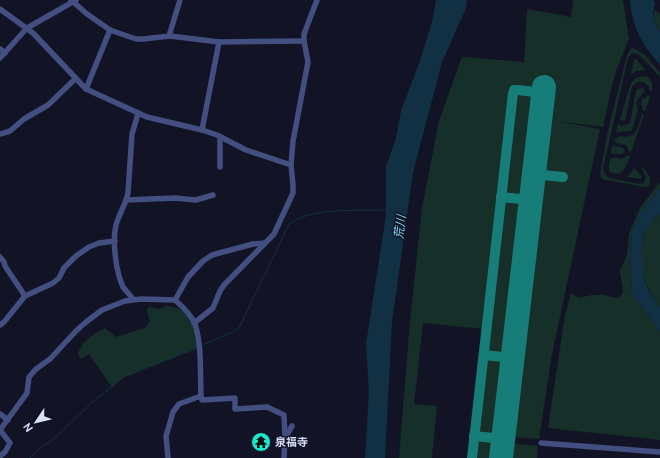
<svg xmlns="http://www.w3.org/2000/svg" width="660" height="458" font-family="Ubuntu,'Noto Sans JP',sans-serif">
<rect width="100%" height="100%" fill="#121426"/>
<g fill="#162f28">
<polygon points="573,0 623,0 629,39 616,71 611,90 603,127 564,122 561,120 562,122 600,129 552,354 539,439 511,437 550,87 538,85 538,89 511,87 484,329 423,323 414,404 437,406 432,458 399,458 410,321 422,208 439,121 462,57 524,62 527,9 571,17"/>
<path d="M 655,10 L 660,14 L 660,32 C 656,25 651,18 655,10 Z"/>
<path d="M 632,47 L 645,55 L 660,73 L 660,77 C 655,72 640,52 633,53 C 631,54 630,56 628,58 L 603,169 L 605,174 L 609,178 L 640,184 L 643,183 C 650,176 642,174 642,167 C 648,173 653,179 648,187 L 644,187 L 602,179 L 600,174 L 607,135 L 627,55 Z"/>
<polygon points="636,59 645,70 636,71 631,75 634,60"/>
<polygon points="642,76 648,77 652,82 652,91 649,90 649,87 644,82 638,82 632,86 626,118 625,120 622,121 620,119 631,83 636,78"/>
<polygon points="642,88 645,91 638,99 636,102 638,110 632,130 629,131 616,132 618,124 623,126 630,123 636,91 638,89"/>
<polygon points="517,93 537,95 525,196 505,195"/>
<polygon points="648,96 650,97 645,111 643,111 641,103 642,100"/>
<path d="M 642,114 L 644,115 L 631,152 L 629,151 C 627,143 622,144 616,143 L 614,140 L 620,136 C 637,140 638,127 642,114 Z"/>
<polygon points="612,146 621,147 624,149 623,154 611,154"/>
<path d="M 628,155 L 630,156 L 624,170 L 618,174 L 610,172 C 608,167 609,162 611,158 C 618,156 622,162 628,155 Z"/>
<polygon points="634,168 641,175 641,179 627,177 631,173"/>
<polygon points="660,182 660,189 645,207 632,234 630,255 632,293 660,332 660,440 548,428 565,315 571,293 578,298 592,295 604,295 616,298 620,297 623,292 620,271 627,255 629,234 640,208"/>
<polygon points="504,201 524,203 507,354 488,351"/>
<path d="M 660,214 L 660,308 C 655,299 648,290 645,280 C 640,267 640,240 647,228 C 651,222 655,218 660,214 Z"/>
<path d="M 166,306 C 172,306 176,307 181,310 C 197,318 196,332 199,348 L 124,377 L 112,387 L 89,354 L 81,359 L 78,353 C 85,339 91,336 105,328 L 116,337 L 145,328 L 150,322 L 147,312 L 148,307 L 160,309 Z"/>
<polygon points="487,358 506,361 496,435 478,433"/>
<polygon points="476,440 495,442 494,458 475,458"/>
<polygon points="509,443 538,446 537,458 508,458"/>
</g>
<g fill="#123044">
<polygon points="436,0 467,0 466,8 442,62 413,172 392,322 385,458 365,458 369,392 366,344 386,215 386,167 396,138 401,111 420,61 432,22"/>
<path d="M 630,0 L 653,0 L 655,3 L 653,13 L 654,21 L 660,32 L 660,64 C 643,48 631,23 630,0 Z"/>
<polygon points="660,189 660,214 653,220 643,236 642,253 644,279 649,291 660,308 660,332 632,293 630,255 632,234 639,214"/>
</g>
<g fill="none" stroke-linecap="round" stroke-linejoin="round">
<g stroke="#123044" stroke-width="1">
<path d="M 202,345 L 233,332 L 239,328 L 289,224 C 311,207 360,211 387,210"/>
<polyline points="30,458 41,447 50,442 95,400 124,377 197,347"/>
</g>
<g stroke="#177d78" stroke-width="10">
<polyline points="534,174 563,177"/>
<polyline points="501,197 531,200"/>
<polyline points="484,355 513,358"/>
<polyline points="474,436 503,439"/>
<polyline points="472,458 513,93 514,90 518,90 543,93"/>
</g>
<polyline stroke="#177d78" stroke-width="24" points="501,458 544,87"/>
<g stroke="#424f80" stroke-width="5.5">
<polyline points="71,0 87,14 110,30 136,39 143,39 170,36 219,42 304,41"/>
<polyline points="0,9 33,33 86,89 147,117 202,130 217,135 246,150 291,165"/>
<polyline points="169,36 180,0"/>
<polyline points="0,49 5,53"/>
<polyline points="0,58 27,28 76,0"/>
<polyline points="86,89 110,30"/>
<polyline points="202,130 219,42"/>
<polyline points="0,134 10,131 24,119 48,105 75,79"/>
<polyline points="220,137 220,167"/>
<polyline points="126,200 176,198 196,200 213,195"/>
<polyline points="0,257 4,262 5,266 25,296"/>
<path d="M 133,299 C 130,295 126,291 123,287 C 116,272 112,242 116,225 C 119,214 126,204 128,193 L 132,134 L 138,114"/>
<polyline points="175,300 188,277 203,261 212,255 253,244 265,243"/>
<polyline points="194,323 213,308 220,291 224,285 274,234 293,193 293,185 291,165 293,141 308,62 304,41 304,34 317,0"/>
<polyline points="0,325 4,322 25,296 53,283 59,278 64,268 76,256 89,247 99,243 115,241"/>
<polyline points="0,414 8,420"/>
<path d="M 0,430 L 27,393 L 29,377 L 36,369 L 50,359 L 76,331 L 86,322 L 102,310 L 125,301 L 141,299 L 175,300 C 182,306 191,315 195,324 C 202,345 200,374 201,396 L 202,400 L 235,398 L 235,409 L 267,407 L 284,415 L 285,438 L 284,458"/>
<polyline points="285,438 292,426"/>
<polyline points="541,443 660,452"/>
<polyline points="0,456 5,452 10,443 0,430"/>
<polyline points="168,458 166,436 173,412 179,404 201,396"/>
</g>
</g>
<defs>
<symbol id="temple-disc" viewBox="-11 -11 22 22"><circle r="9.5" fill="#1ce6cb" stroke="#121426"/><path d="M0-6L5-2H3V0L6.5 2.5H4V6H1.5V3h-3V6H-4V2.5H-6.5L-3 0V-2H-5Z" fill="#111"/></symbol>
</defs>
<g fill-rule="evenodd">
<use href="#temple-disc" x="250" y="431" width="22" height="22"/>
</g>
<g text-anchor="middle" stroke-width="3" stroke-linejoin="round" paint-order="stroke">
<g font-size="11" font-weight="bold" fill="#dbdffb" stroke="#121426" text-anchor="start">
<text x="275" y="446">泉福寺</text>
</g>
<g font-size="12" font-style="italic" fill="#74d4f0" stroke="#121426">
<text transform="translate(400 227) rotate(-83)" y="4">荒川</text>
</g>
</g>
<g transform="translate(36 422) rotate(235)" stroke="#121426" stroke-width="3" paint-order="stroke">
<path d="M0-3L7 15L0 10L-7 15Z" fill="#dbdffb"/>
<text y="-6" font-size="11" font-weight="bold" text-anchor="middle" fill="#dbdffb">N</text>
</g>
</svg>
